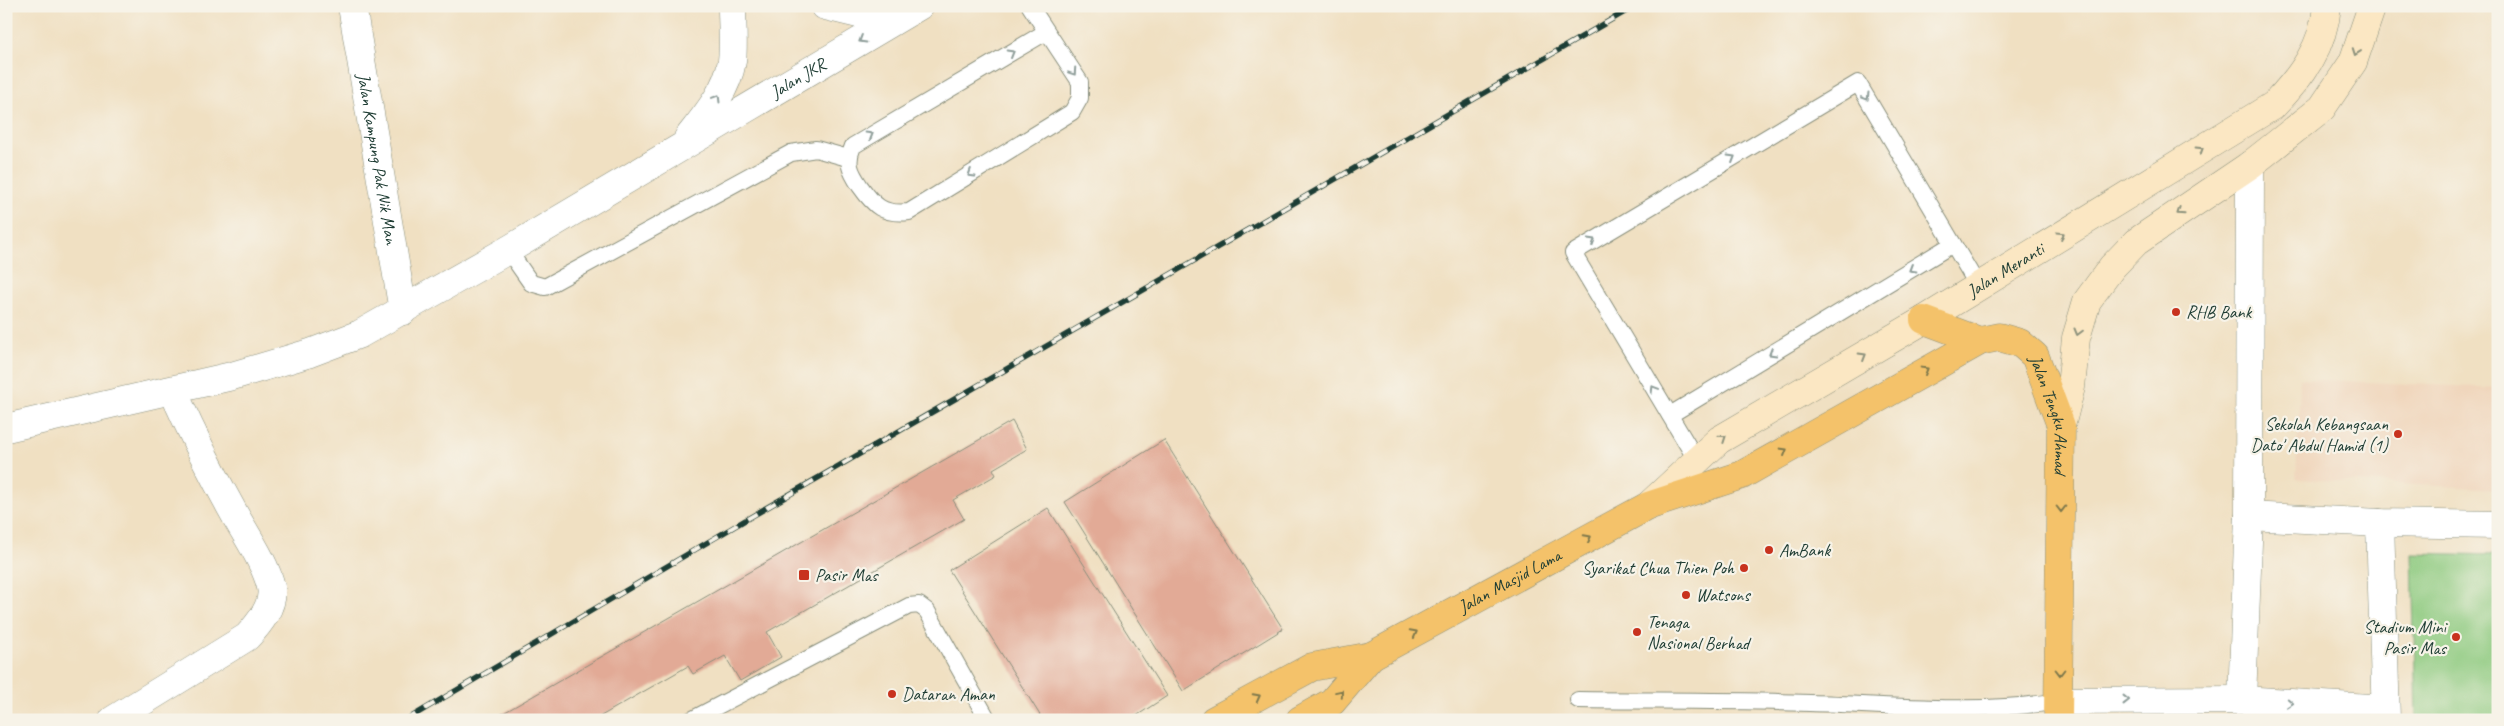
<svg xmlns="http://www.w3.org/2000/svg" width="2504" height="726" font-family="Caveat,sans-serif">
<rect width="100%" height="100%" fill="#f7f3e8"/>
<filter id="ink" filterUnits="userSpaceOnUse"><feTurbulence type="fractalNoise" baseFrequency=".02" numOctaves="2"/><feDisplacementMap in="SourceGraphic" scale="10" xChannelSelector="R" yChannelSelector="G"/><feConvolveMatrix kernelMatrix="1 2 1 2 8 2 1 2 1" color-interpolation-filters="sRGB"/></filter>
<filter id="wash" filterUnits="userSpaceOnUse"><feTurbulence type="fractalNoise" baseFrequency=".0096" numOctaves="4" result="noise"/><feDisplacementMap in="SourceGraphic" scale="20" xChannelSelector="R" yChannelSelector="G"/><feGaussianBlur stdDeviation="1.12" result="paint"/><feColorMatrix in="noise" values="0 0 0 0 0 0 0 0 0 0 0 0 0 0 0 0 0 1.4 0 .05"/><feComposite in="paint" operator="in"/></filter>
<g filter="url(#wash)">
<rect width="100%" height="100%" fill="#f0e0c2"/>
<polygon fill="#f0d6bc" points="2300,379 2498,388 2498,489 2296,479"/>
<polygon fill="#8eca80" stroke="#56845a" points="2412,553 2498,555 2498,720 2416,720"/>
<g id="blocks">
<g fill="#e2aa96">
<polygon points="1012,421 1027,449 993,469 996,475 953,500 964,519 767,632 781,657 740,681 725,656 693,674 688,666 594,720 503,720 500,715"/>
<polygon points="1164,440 1283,629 1183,691 1065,502"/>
<polygon points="1048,508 1167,696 1130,720 1043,720 949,570"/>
</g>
</g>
</g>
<g filter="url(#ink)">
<use href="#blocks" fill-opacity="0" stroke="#888e7b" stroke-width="1"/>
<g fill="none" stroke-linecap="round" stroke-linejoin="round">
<defs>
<g id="service">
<path d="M 1030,6 L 1080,82 L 1080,98 L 1072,112 L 909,212 C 883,215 874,206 860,186 C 850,171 846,163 853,146 L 1046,32"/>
<polyline points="508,250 531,283 545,287 791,153 816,149 848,158"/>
<polyline points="1670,415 1953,244"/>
<polyline points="1697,461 1573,253 1858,83 1978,286"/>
<path d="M 1578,700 C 1655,701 1733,700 1810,703 C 1893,705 1977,715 2059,701"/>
<polyline points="691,720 909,606 919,605 927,611 988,720"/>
</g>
<g id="minor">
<path id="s1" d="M 352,6 L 403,311"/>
<polyline points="2249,516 2380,523 2498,525"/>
<polyline points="2380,523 2386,720"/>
<polyline points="2242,700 2249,516 2250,165"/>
<polyline points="2059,701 2242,700 2385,709"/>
<path d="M 113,720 L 247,637 C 259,624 275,605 271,587 C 266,564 246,535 235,515 C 212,474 192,433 173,391"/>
</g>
<g id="tertiary">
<polyline points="825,6 862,15 905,7"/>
<path d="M 688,138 C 706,115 727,91 732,61 C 734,44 732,24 732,6"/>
<path id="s2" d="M 6,428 L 232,376 L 310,353 L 360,334 L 508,250 L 919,6"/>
</g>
<g id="secondary">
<polyline points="2061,426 2071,387 2076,338 2087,301 2112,267 2136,242 2250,165 2322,108 2353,62 2372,6"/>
<path id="s3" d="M 1648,506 L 1719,440 L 1924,320 L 2274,105 C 2301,77 2324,46 2327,6"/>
</g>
<g id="trunk">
<polyline points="1924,320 1980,341"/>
<path id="s4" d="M 1214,720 L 1312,667 L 1371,656 L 1648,506 L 1742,475 L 1980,341 L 1999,337 L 2020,343 L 2035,356 L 2061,426 L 2058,720"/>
<polyline points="1300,720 1332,702 1371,656"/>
</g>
</defs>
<use href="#service" stroke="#888e7b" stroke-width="18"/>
<use href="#minor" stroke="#888e7b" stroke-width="29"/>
<use href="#tertiary" stroke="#888e7b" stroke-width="29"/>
<use href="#secondary" stroke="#888e7b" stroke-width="29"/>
<use href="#trunk" stroke="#888e7b" stroke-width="29"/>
<use href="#service" stroke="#fff" stroke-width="16"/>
<use href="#minor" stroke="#fff" stroke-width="28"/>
<use href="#tertiary" stroke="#fff" stroke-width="28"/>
<use href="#secondary" stroke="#fbe7c3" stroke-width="28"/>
<use href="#trunk" stroke="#f4c26a" stroke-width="28"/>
<defs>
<polyline id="rail" points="406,720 747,519 1635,6"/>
</defs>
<use href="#rail" stroke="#1f3d34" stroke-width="5.5"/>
<use href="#rail" stroke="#f7f3e8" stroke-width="4" stroke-dasharray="11" stroke-linecap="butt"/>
</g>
<defs><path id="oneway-chevron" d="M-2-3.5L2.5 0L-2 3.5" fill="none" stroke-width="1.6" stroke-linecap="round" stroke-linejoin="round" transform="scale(1.25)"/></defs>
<g stroke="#8f9e9a">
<use href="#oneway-chevron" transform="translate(862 40) rotate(149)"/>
<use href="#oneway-chevron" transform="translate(1011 53) rotate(-30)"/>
<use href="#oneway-chevron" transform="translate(1073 72) rotate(56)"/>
<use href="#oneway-chevron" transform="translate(1866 97) rotate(59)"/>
<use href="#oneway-chevron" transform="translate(717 98) rotate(-59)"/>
<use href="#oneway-chevron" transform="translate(870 135) rotate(-31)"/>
<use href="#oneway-chevron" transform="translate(1732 158) rotate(-31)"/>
<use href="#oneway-chevron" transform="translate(971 174) rotate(148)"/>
<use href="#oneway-chevron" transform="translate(1592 241) rotate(-31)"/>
<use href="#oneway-chevron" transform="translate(1912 269) rotate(149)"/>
<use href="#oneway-chevron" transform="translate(1772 353) rotate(149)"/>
<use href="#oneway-chevron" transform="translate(1654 389) rotate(-121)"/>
<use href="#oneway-chevron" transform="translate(2126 700)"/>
<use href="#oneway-chevron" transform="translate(2290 703) rotate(4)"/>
</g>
<g stroke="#8d927c">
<use href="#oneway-chevron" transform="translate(2356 52) rotate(110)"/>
<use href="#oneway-chevron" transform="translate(2200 150) rotate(-32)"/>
<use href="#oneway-chevron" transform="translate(2180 212) rotate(146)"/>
<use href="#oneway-chevron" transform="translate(2061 235) rotate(-32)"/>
<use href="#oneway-chevron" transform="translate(2078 332) rotate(105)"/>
<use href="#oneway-chevron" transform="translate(1863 356) rotate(-31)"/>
<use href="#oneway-chevron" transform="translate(1723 438) rotate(-34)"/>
</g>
<g stroke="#7f794c">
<use href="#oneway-chevron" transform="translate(1925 370) rotate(-30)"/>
<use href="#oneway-chevron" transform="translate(1784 451) rotate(-30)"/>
<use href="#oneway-chevron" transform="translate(2061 509) rotate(90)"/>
<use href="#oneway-chevron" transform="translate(1588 538) rotate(-28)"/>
<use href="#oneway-chevron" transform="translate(1414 633) rotate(-28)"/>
<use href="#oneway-chevron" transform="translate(2060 672) rotate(90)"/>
<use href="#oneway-chevron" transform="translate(1340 693) rotate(-50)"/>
<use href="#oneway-chevron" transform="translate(1257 697) rotate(-28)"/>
</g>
</g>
<g fill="#c8321e" stroke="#f7f3e8" stroke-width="2">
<circle cx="2176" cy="312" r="5"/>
<circle cx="2398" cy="434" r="5"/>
<circle cx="1769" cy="550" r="5"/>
<circle cx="1744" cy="568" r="5"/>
<rect x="798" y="569" width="12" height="12" rx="2.5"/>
<circle cx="1686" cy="595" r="5"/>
<circle cx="1637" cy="632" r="5"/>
<circle cx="2456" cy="637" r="5"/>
<circle cx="892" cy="694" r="5"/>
</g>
<g text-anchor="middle" stroke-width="4.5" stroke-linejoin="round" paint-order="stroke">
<g font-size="18" fill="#1f3d34" stroke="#f7f3e8">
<text dy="6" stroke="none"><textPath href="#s2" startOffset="874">Jalan JKR</textPath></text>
<text dy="6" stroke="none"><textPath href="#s1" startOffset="155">Jalan Kampung Pak Nik Man</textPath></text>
<text dy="6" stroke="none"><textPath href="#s3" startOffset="430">Jalan Meranti</textPath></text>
<text dy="6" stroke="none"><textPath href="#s4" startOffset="981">Jalan Tengku Ahmad</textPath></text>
<text dy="6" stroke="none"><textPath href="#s4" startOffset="329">Jalan Masjid Lama</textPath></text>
</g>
<g font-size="18" fill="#1f3d34" stroke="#f7f3e8" text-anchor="start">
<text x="2186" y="318">RHB Bank</text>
<text x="2388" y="430" text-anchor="end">Sekolah Kebangsaan<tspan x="2388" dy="21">Dato' Abdul Hamid (1)</tspan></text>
<text x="1779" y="556">AmBank</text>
<text x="1734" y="574" text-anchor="end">Syarikat Chua Thien Poh</text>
<text x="815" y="581">Pasir Mas</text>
<text x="1696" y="601">Watsons</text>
<text x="1647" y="628">Tenaga<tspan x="1647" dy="21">Nasional Berhad</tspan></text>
<text x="2446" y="633" text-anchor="end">Stadium Mini<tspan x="2446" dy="21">Pasir Mas</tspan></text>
<text x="902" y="700">Dataran Aman</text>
</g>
</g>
<rect width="2504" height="726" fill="none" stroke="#f7f3e8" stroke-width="25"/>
</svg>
